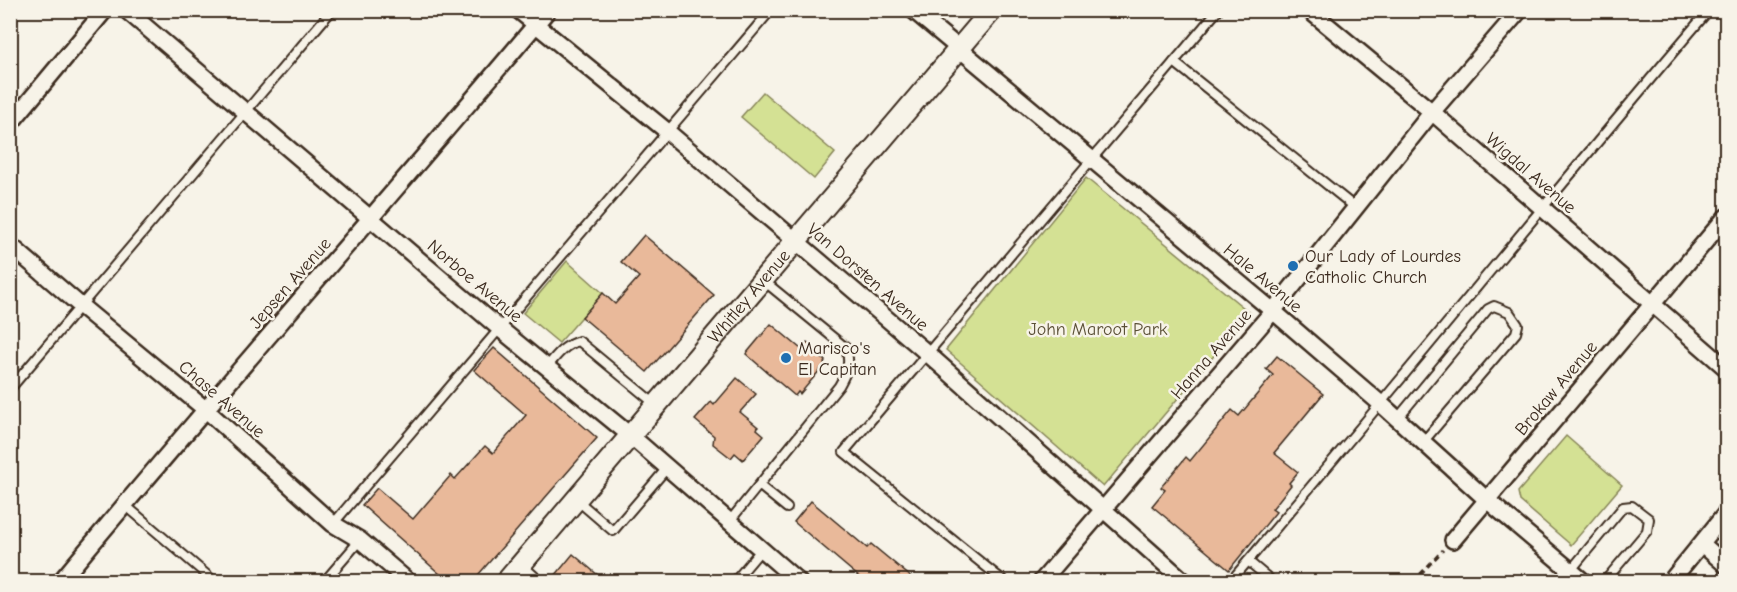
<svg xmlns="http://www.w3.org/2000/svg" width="1737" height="592" font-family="'Comic Neue',sans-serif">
<rect width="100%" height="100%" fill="#f7f3e8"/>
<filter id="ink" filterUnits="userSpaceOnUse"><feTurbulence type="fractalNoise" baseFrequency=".0167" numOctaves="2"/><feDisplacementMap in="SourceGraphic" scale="12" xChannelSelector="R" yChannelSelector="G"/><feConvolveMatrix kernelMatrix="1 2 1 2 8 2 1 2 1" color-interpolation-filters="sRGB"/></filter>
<g filter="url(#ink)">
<g fill="#d4e194" stroke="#888659" stroke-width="1.5">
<polygon points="763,92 835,153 814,179 741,117"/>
<polygon points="1086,178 1250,313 1103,487 946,350"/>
<polygon points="567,261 603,293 559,343 523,313"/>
<polygon points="1566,436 1622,485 1571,545 1520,501 1518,492"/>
</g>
<g fill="#e9b99a" stroke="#3b2a1e" stroke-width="1.5">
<polygon points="644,235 714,295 647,372 582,317 603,293 615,304 639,277 621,262"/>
<polygon points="771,324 801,349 807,342 820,353 819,355 825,361 824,363 825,364 800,394 798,392 795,396 746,354"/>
<polygon points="494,348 597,438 472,582 449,582 362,505 377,488 413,519 451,475 455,479 485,446 493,453 526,415 474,370"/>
<polygon points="1277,356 1323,394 1274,453 1298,472 1289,483 1291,485 1272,509 1276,512 1229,570 1152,506 1165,490 1161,487 1186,457 1190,461 1232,410 1239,416 1273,375 1266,369"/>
<polygon points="737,378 756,394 740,412 758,427 757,429 764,435 743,460 735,453 731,458 713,444 714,436 695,420 711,402 714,405"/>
<polygon points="811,501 867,548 871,544 917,582 865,582 794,522"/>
<polygon points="573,554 606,582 550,582"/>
</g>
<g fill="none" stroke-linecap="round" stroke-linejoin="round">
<defs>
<g id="service">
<polyline points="1501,10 1512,19"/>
<polyline points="1174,62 1356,208"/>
<path d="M 547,367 C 556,356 564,345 579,341 L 655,404"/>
<polyline points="10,389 332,10"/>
<polyline points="1397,419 1488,309 1494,306 1509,312 1518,325 1516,333 1423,442"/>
<polyline points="760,486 787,508"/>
<polyline points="577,500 613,531 667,468"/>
<polyline points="124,504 215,582"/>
<path d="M 729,522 L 839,386 C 847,372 851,363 846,348 L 764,281"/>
<polyline points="333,524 771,10"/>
<polyline points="1248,561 1273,582"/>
<polyline points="522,565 541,582"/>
<polyline points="1571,570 1623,507 1632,506 1649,519 1647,531 1604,582"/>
<polyline points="324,582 360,540"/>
<polyline points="734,582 761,550"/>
<polyline points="1005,582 844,452 1218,10"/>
<path d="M 1230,582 C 1392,393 1547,199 1709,10"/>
</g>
<g id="minor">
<polyline points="126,10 499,328 631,436 799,582"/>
<polyline points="518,10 668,132 817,259 927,353 1185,582"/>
<polyline points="913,10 1273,311 1381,404 1487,500 1584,582"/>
<polyline points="1309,10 1432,112 1726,368"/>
<polyline points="10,124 105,10"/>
<polyline points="10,245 82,307 205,409 333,524 360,540 409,582"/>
<polyline points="1453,540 1726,217"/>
<polyline points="1702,544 1726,565"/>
<path d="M 60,582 C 220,389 387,202 548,10"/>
<polyline points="1041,582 1273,311 1432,112 1520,10"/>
<polyline points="1670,582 1726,513"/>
</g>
<g id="tertiary">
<path id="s1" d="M 506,582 L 992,10"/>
</g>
</defs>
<use href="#service" stroke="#3b2a1e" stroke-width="12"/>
<use href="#minor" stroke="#3b2a1e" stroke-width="20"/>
<use href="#tertiary" stroke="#3b2a1e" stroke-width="24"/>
<polyline stroke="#3b2a1e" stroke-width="3" stroke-dasharray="6 4.5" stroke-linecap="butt" points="1413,582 1443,550"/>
<use href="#service" stroke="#f7f3e8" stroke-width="8"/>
<use href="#minor" stroke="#f7f3e8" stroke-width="15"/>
<use href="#tertiary" stroke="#f7f3e8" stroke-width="20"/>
</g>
</g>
<g fill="#1f6fb2" stroke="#f7f3e8" stroke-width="2">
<circle cx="1293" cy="266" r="6"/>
<circle cx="786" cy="358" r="6"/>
</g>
<g text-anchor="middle" stroke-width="5" stroke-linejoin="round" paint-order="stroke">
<g font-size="18" fill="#3b2a1e" stroke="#f7f3e8">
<text transform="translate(1531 173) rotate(41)" y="6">Wigdal Avenue</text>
<text transform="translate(868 277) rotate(41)" y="6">Van Dorsten Avenue</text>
<text transform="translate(1263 278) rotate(40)" y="6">Hale Avenue</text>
<text transform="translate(475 281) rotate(40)" y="6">Norboe Avenue</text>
<text transform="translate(290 283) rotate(-49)" y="6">Jepsen Avenue</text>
<text dy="6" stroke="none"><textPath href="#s1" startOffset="375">Whitley Avenue</textPath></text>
<text transform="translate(1211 354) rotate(-49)" y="6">Hanna Avenue</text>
<text transform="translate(1556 388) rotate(-50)" y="6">Brokaw Avenue</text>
<text transform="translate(222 399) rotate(41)" y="6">Chase Avenue</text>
</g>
<g font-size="18" fill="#3b2a1e" stroke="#f7f3e8" text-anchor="start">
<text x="1305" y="262">Our Lady of Lourdes<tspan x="1305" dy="21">Catholic Church</tspan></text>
<text x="798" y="354">Marisco's<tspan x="798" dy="21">El Capitan</tspan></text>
</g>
<g font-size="18" fill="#5a4f36" stroke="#f7f3e8">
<text x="1098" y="335">John Maroot Park</text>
</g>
</g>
<rect width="1737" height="592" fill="none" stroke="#f7f3e8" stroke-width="36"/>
<rect x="18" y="18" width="1701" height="556" fill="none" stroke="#3b2a1e" stroke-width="2" filter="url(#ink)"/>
</svg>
